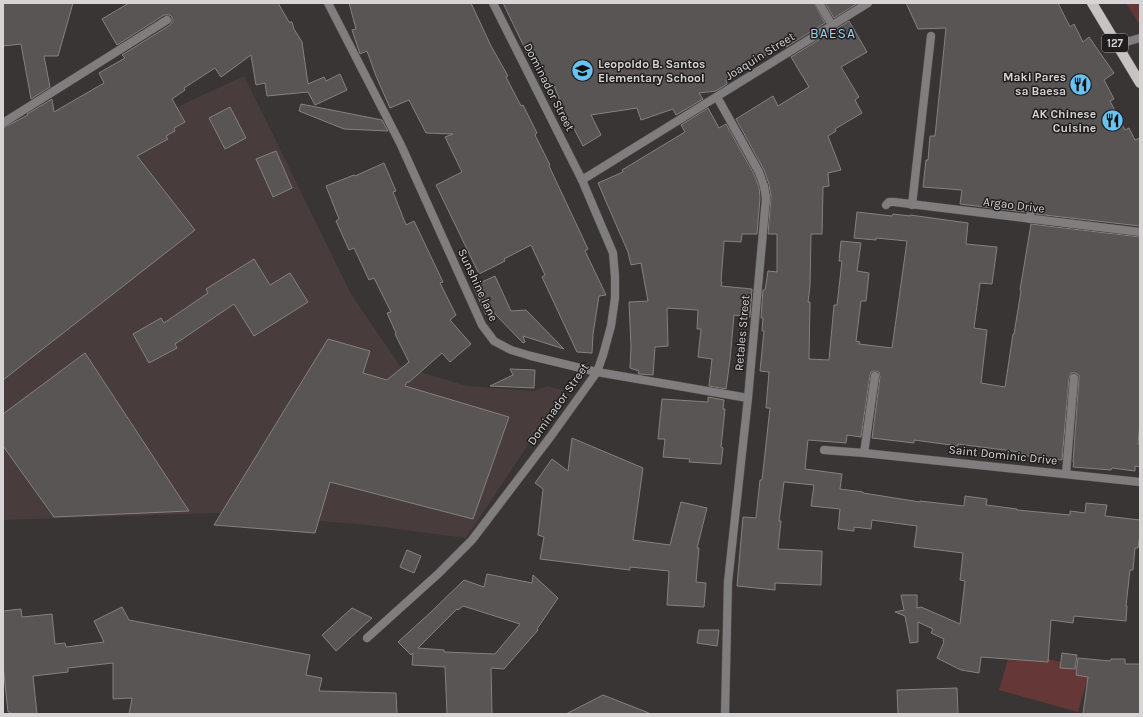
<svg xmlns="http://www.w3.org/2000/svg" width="1143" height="717" font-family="Karla,sans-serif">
<rect width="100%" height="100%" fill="#393535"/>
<polygon fill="#483d3c" points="244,76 351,294 400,366 467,386 534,391 547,386 566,391 546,418 466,538 359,524 216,513 3,520 3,230 157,119 177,107"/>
<g fill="#653736">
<polygon points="1126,3 1140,3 1140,25"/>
<polygon points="1011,649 1090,670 1078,712 999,690"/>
</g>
<g fill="#595554" stroke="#868181" fill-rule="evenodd">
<polygon points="3,3 73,3 58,56 44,56 50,87 31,99 21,44 3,46"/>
<polygon points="129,3 278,3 289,22 292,22 294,29 302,42 308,84 324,77 326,81 340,74 347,90 315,105 308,92 267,96 265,83 256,85 251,55 221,77 215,68 184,88 185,90 172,99 185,122 174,128 175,131 166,136 168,139 137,156 195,230 3,380 3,128 28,115 27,114 52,99 54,112 104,83 99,73 125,58 122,55 170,25 172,22 172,17 170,15 164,15 117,45 102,19"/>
<polygon points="349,3 471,3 491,46 508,76 506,77 521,106 523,105 537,133 535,135 550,165 549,166 588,249 585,251 606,295 599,296 593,334 592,353 577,352 542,277 545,275 531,245 504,259 505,261 479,274 436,185 462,172 445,137 453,134 426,133 409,100 390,108 376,76 367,51 360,54 352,30 356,29"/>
<polygon points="503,3 814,3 825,23 786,47 783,44 726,80 727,84 716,91 699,93 703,99 676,115 673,109 641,120 637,108 591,115 601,135 583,146 573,127 571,127 554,86 545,90"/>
<polygon points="825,3 858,3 834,18"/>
<polygon points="906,3 1058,3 1070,27 1074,24 1083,42 1089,37 1114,73 1104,80 1114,99 1110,101 1125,130 1129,128 1135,140 1140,138 1140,226 1036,214 1036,207 1032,205 1027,206 1025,212 960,204 962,190 923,187 926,160 928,160 930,136 935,136 946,28 918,29"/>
<polygon points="849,21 867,52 841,67 859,97 855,100 862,113 835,129 836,131 828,136 841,170 828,173 829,186 823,187 822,234 811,234 810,286 808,302 810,302 809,359 829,360 834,305 837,305 842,261 839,261 841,241 861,243 857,271 869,273 866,301 861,301 856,341 860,342 859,344 892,348 907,241 876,238 876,240 854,238 857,212 892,216 893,214 910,216 910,215 968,223 966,244 997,247 992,284 980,283 974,328 987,330 981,383 1005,387 1013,334 1014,334 1021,291 1020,290 1031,224 1140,237 1140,423 1138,444 1140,444 1140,467 1135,466 1135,471 1112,468 1111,470 1073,467 1074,462 1073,462 1079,378 1079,375 1075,373 1071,373 1069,378 1062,460 1019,455 1020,452 958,444 958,446 914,440 914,443 872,438 880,377 879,372 875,371 871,372 870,375 861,437 847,435 846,443 808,440 805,469 842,474 840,489 863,492 863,493 920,502 920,501 964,506 965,496 987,499 986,505 1017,509 1017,510 1070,515 1070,511 1085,513 1086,503 1107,505 1105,516 1140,520 1140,533 1138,548 1135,548 1133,570 1130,570 1126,606 1127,606 1126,621 1074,616 1073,623 1051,620 1048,662 981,657 979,673 961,670 937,658 944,642 943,641 944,639 931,633 933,629 918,622 918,642 910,643 905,616 895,612 904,610 901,595 917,595 917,608 921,607 960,624 965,581 960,580 963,553 914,547 917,526 872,520 871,529 854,527 854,531 838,529 840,509 811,506 814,485 784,482 779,521 781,521 778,549 822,551 821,585 775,583 775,590 737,586 743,517 756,518 760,480 762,480 770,408 766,408 769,372 760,371 764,331 762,331 763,318 761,318 763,290 765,290 768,271 777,272 777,234 768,234 771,197 769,184 764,170 736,119 773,96 778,106 809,87 791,57"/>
<polygon points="301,104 382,120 388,131 344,129 299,111"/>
<polygon points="230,107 246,138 225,149 209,118"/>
<polygon points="708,108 719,128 726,124 754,174 759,187 760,198 757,234 742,234 741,242 724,241 721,282 722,282 721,286 752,289 750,317 734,315 730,360 726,389 709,386 712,359 698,357 701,329 697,329 698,310 667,308 668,346 655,347 653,375 638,374 639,371 630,368 631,347 629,302 648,301 641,263 631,265 628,252 598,183 623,172 622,170 685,132 681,125"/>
<polygon points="276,151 292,188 273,197 256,159"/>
<polygon points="384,163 396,191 393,192 406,225 414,221 443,282 440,283 456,315 450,320 471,344 450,362 442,353 409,382 407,382 405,386 509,417 473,519 330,482 315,533 214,525 328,339 370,351 363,373 387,380 409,362 395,334 396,333 387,313 391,312 374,278 369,280 354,248 349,250 336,221 339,219 326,186 354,175 355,176"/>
<polygon points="254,259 270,285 290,273 308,302 254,336 234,304 175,344 177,348 149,363 133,334 161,318 164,323 208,293 206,289"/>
<polygon points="495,276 511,311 526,310 564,349 523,336 525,342 523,343 493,312 486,315 473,286"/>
<polygon points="85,353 189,511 54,517 3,446 3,414"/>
<polygon points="510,369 535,370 534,388 490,386 513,375"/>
<polygon points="708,397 724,400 723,409 725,409 721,447 723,448 721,464 689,462 690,459 663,457 665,439 658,439 662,399 708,402"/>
<polygon points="572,438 643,468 633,540 670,545 681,502 707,508 697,548 699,548 696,582 706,583 704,607 667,605 669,571 630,567 630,570 540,559 544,537 538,535 543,489 535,483 552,459 568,471"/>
<polygon points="407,550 421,556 414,573 400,567"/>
<path d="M 487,574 L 532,583 L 533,575 L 558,598 L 537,629 L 538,630 L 504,669 L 491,668 L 492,714 L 447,714 L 445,667 L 412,665 L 413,653 L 411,655 L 398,642 L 431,612 L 464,580 L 484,587 ZM 463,606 L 520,624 L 495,654 L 444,652 L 444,650 L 418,648 L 457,609 L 458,610 Z"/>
<polygon points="122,607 129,620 310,655 306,675 322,678 319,691 396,693 397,714 129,714 132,698 113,699 113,663 68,668 68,672 33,676 37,714 11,714 10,712 8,712 3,665 3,611 21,609 22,617 52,614 55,644 65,643 66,647 104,642 94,621"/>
<polygon points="352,608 372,618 336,651 322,635"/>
<polygon points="699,630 719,630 717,646 697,643"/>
<polygon points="1062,653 1077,655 1075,669 1060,668"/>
<polygon points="1078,658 1110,661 1111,659 1125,659 1125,664 1140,664 1140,714 1083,714 1088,677 1076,675"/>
<polygon points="957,688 958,714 898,714 897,690"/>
<polygon points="603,695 649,713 649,714 566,714"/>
</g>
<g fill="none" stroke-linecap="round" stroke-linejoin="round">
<defs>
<g id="service">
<polyline points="1116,45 1140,38"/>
<polyline points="3,123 167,20"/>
<polyline points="912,205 931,36"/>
<polyline points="1030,219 1031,210"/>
<polyline points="824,450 864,453 875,376"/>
<polyline points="1066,474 1074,378"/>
<polyline points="725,714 728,582"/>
</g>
<g id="minor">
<polyline points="328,3 401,145 482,325 494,341 511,350 531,356 597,372 748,398"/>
<polyline points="819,3 832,25"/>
<polyline points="717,97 759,172 764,186 766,198 748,398 728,582"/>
<polyline points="582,180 868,3"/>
<polyline points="886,205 889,202 894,202 1140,232"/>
<polyline points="864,453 1140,482"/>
<polyline points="367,638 438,574 472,540 551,436 597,372 603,355 611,326 615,298 615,277 613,253 582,180 493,3"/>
</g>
<polyline id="primary" points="1092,3 1140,83"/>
</defs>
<use href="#service" stroke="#555252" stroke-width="9"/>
<use href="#minor" stroke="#555252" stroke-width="9"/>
<use href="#primary" stroke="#555252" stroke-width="11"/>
<use href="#service" stroke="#7f7d7d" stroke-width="8"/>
<use href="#minor" stroke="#7f7d7d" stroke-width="8"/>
<use href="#primary" stroke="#c7c3c3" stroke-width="10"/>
</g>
<defs>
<symbol id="school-disc" viewBox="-11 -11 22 22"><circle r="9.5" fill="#69c3f1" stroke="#1f1d1d"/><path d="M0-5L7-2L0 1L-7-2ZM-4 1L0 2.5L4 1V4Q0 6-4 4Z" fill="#111"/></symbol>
<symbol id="restaurant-disc" viewBox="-11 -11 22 22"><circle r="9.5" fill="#69c3f1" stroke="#1f1d1d"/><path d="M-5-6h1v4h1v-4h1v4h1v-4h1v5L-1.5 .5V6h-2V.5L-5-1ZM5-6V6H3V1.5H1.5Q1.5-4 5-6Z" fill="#111"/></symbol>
</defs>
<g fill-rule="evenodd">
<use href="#school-disc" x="570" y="58" width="25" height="25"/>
<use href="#restaurant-disc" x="1068" y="72" width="25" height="25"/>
<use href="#restaurant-disc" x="1100" y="108" width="25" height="25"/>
</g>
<g text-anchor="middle" stroke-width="3" stroke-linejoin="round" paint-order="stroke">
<rect fill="#1f1d1d" stroke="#9f9d9d" stroke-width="1" x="1102" y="34" width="26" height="18" rx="3"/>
<g font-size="11" font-weight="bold" fill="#d6d4d4">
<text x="1115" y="47">127</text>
</g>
<g font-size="12" fill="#d6d4d4" stroke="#1f1d1d">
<text transform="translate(760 56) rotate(-32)" y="4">Joaquin Street</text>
<text transform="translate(549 87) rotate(63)" y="4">Dominador Street</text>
<text transform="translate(1014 205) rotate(7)" y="4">Argao Drive</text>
<text transform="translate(478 285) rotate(65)" y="4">Sunshine lane</text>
<text transform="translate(742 333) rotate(-85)" y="4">Retales Street</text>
<text transform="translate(558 404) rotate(-55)" y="4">Dominador Street</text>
<text transform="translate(1003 455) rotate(6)" y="4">Saint Dominic Drive</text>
</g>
<g font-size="12" font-weight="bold" fill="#d6d4d4" stroke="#1f1d1d" text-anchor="end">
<text x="598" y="68" text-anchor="start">Leopoldo B. Santos<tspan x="598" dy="14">Elementary School</tspan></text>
<text x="1066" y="81">Maki Pares<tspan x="1066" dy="14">sa Baesa</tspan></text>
<text x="1096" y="118">AK Chinese<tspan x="1096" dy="14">Cuisine</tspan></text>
</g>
<g font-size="14" letter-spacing="1" fill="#96d5f7" stroke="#1f1d1d">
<text x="833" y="38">BAESA</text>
</g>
</g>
<rect width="1143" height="717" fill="none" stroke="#d6d4d4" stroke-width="8"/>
</svg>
